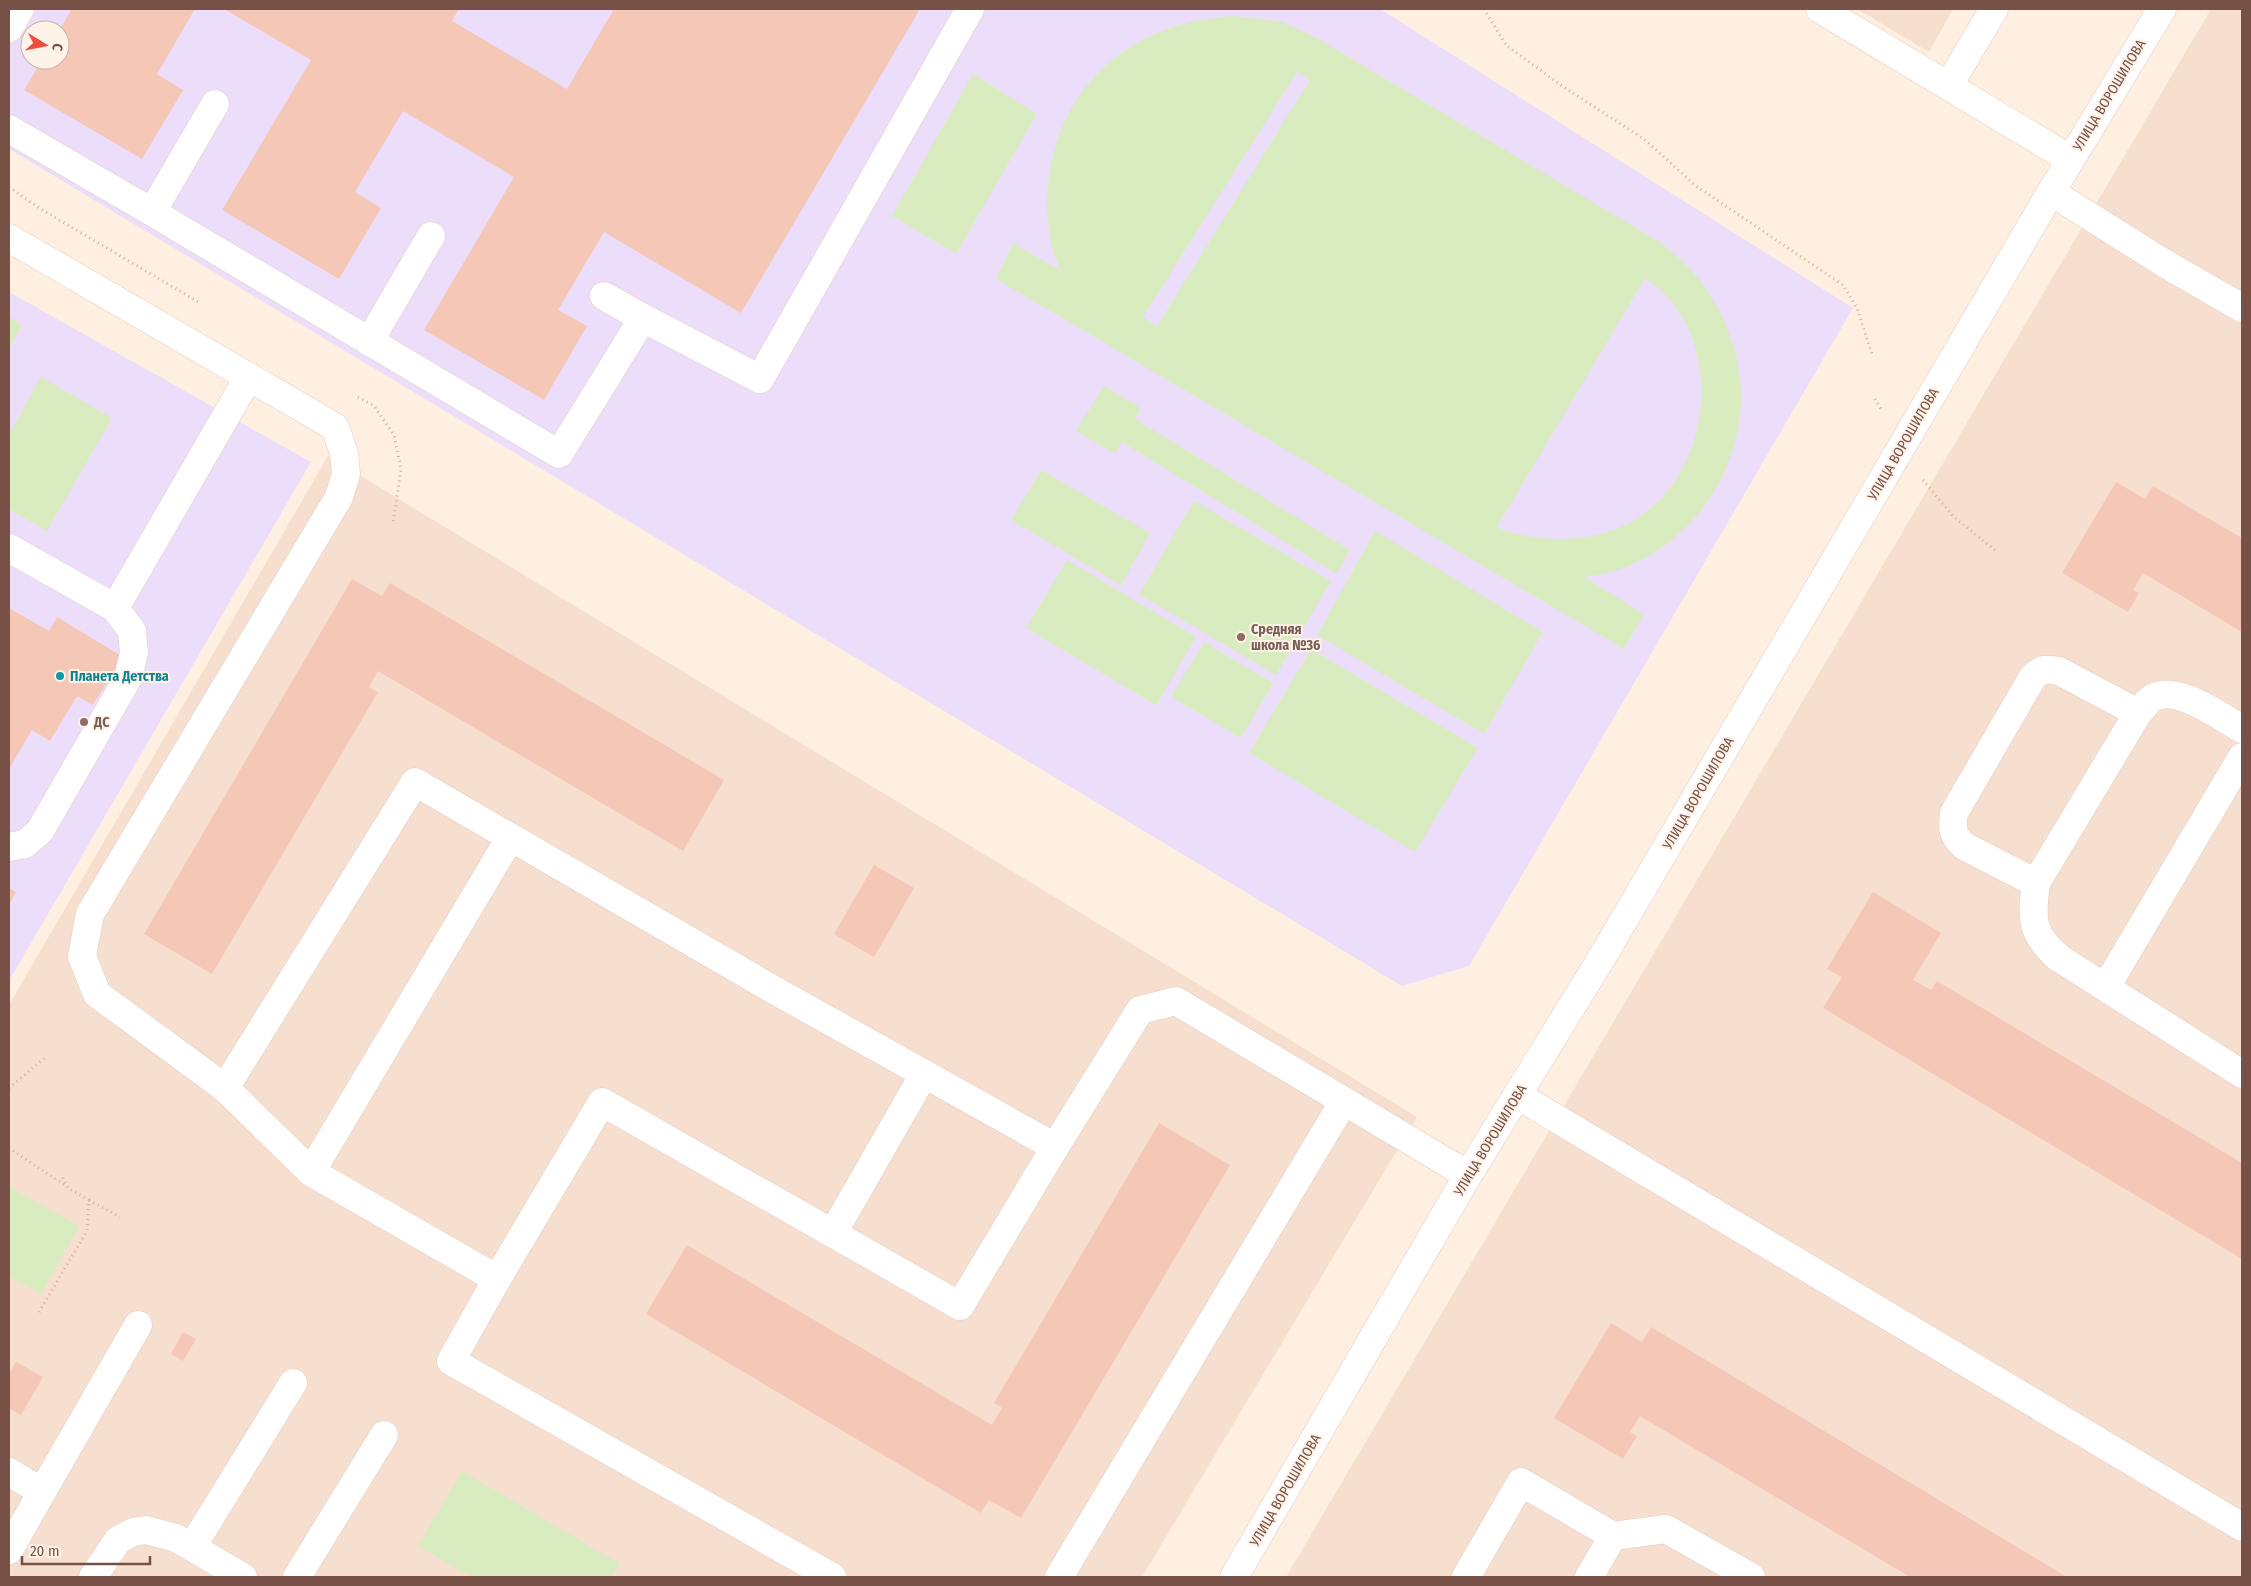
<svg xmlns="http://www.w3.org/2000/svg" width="2251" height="1586" font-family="'Fira Sans Condensed',sans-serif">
<rect width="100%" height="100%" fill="#feefe1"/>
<g fill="#f6dfcf">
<polygon points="1857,9 1953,9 1929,52"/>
<polygon points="2211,9 2242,9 2242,1577 1286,1577"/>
<polygon points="328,456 1417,1117 1142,1577 9,1577 9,1005"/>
</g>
<g fill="#ecdefa" fill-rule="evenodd">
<path d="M 9,9 L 1380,9 L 1853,308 L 1469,966 L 1402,986 L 9,149 ZM 30,30 L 60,30 L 60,60 L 30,60 Z"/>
<polygon points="9,292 311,462 9,981"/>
</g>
<g fill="#d8ecbf" fill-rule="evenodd">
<path d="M 1235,16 L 1282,22 L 1315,37 L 1658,241 C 1700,272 1728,313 1738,365 C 1757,463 1684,567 1584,577 L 1644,614 L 1624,649 L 996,279 L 1013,243 L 1061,271 C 1048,245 1046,215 1048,186 C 1057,84 1135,20 1235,16 ZM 1297,72 L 1310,80 L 1157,326 L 1143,317 ZM 1645,278 C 1723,329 1717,457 1646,512 C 1622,531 1590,539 1560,539 C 1539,539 1517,536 1497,527 Z"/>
<polygon points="973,74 1037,114 956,254 892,216"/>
<polygon points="9,317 22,325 9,348"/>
<polygon points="41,377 112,418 47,531 9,509 9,434"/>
<polygon points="1104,386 1141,408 1135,419 1350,550 1337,574 1122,442 1115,454 1076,431"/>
<polygon points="1041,470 1150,533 1121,585 1011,520"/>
<polygon points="1194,501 1331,581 1276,675 1139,594"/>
<polygon points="1375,531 1543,632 1484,734 1317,635"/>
<polygon points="1067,560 1196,637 1156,705 1026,628"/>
<polygon points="1204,642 1273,683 1241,738 1171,697"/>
<polygon points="1311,649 1478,748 1415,852 1249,753"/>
<polygon points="9,1187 79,1226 41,1294 9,1276"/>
<polygon points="462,1471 620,1564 612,1577 472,1577 418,1546"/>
</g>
<g fill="#f5c7b7">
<polygon points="72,9 195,9 157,74 183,90 142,159 24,90 42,60 60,60 60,29"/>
<polygon points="224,9 459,9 452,21 567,89 614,9 920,9 741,313 604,232 558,310 587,326 544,400 424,330 514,177 403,111 355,192 381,208 339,279 222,210 311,60"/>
<polygon points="2116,482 2145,499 2153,486 2242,538 2242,632 2143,573 2133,590 2139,593 2128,612 2062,573"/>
<polygon points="352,579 382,596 390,583 724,780 683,851 378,671 369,687 378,692 212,974 144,934"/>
<polygon points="9,608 49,631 57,617 123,657 93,705 77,696 50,741 32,730 9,769"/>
<polygon points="874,865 914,888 874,957 834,934"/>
<polygon points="9,888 16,892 9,905"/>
<polygon points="1873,892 1941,933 1913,980 1931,990 1937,981 2242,1163 2242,1259 1823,1008 1842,977 1827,969"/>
<polygon points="1159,1123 1230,1165 1021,1518 989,1500 981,1513 646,1314 687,1245 992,1425 1002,1408 994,1403"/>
<polygon points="1611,1323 1642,1342 1651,1327 2067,1577 1910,1577 1640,1416 1630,1432 1637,1436 1623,1459 1554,1418"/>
<polygon points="183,1332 196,1339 183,1361 171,1354"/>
<polygon points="16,1362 43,1377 21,1415 9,1408 9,1374"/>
</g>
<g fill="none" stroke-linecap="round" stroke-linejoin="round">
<defs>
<g id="minor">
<polyline points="1820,9 2070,159"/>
<polyline points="9,28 20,9"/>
<polyline points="1949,85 1994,9"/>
<polyline points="9,129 152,212 559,454 643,318 760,379 970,9"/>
<polyline points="2051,192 2164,263 2242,308"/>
<polyline points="152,212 215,104"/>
<polyline points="9,238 335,427 344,453 346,474 339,497 90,914 82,956 97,994 225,1088 311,1172 497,1279"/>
<polyline points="604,296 643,318"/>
<polyline points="369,342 431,236"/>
<polyline points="9,548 115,608 248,378"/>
<path d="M 2242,729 C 2221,717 2174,682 2151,699 C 2146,703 2142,709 2138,713 L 2036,883 C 2031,919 2031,934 2059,958 L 2242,1074"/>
<polyline points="9,847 25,844 40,831 128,678 134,653 132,631 115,608"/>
<path d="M 2036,883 L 1964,846 C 1952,835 1952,829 1954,813 L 2031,680 C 2039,669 2045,668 2059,671 L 2138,713"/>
<polyline points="2106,987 2242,757"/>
<polyline points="225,1088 415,782 767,986 1055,1147 1140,1010 1176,1001 1468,1175"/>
<polyline points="1517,1095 2242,1527"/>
<polyline points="311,1172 510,838"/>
<polyline points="833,1233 924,1074"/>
<polyline points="9,1472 42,1492 9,1550"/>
<polyline points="42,1492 138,1325"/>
<polyline points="192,1547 293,1383"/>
<polyline points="93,1577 118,1540 133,1532 146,1530 176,1538 243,1577"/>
<polyline points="297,1577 384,1435"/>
<polyline points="832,1577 451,1361 497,1279 602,1102 960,1306 1055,1147"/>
<polyline points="1059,1577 1344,1101"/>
<polyline points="1234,1577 1468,1175 1601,959 2051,192 2162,9"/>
<polyline points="1466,1577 1521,1482 1613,1536"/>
<polyline points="1589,1577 1613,1536 1666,1529 1751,1577"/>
</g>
</defs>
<use href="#minor" stroke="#e4cbbf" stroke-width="29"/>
<g stroke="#daaa9a" stroke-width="3" stroke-dasharray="1 4" stroke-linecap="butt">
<polyline points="1484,9 1506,45 1562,86 1644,139 1696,186 1843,285 1857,308 1873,357"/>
<polyline points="9,187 39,208 200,303"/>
<polyline points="358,397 374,406 394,435 401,469 393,524"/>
<polyline points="1875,399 1881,409"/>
<polyline points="1923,480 1953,516 1996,551"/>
<polyline points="9,1088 47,1056"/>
<polyline points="9,1148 66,1186"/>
<polyline points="89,1200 120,1217"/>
<polyline points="39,1312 87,1231 89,1200 68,1188 62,1176"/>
</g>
<use href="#minor" stroke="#fff" stroke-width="28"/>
</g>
<g fill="#8d6e63" stroke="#fff3e9" stroke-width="2">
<circle cx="1241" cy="637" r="5"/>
<circle cx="84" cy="722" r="5"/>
</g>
<circle fill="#0f9aa8" stroke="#fff3e9" stroke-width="2" cx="60" cy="676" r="5"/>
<g text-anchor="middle" stroke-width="4" stroke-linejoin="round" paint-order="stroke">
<g font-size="14" fill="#775146" stroke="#fff3e9">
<text transform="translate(2109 95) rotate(-59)" y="5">УЛИЦА ВОРОШИЛОВА</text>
<text transform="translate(1903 444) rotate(-60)" y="5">УЛИЦА ВОРОШИЛОВА</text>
<text transform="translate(1698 793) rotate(-60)" y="5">УЛИЦА ВОРОШИЛОВА</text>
<text transform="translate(1490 1140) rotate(-59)" y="5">УЛИЦА ВОРОШИЛОВА</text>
<text transform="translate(1285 1490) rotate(-60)" y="5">УЛИЦА ВОРОШИЛОВА</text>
</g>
<g font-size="14" font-weight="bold" fill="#785e54" stroke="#fff3e9" text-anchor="start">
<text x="1251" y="634">Средняя<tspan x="1251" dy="16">школа №36</tspan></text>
<text x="94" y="727">ДС</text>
</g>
<g font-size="14" font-weight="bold" fill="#0d838f" stroke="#fff3e9" text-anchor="start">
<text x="70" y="681">Планета Детства</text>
</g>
</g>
<rect width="2251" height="1586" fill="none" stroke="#775146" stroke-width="20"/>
<g transform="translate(45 45) rotate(100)"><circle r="24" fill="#fff3e9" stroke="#c9b2a8"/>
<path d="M0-4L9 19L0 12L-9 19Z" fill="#f04c3e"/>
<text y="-8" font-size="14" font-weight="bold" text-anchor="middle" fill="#775146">С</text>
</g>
<path d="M22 1556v8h128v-8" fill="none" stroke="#775146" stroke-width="2.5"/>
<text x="30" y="1556" font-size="15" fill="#775146" stroke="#fff3e9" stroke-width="4" paint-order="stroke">20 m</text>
</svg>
